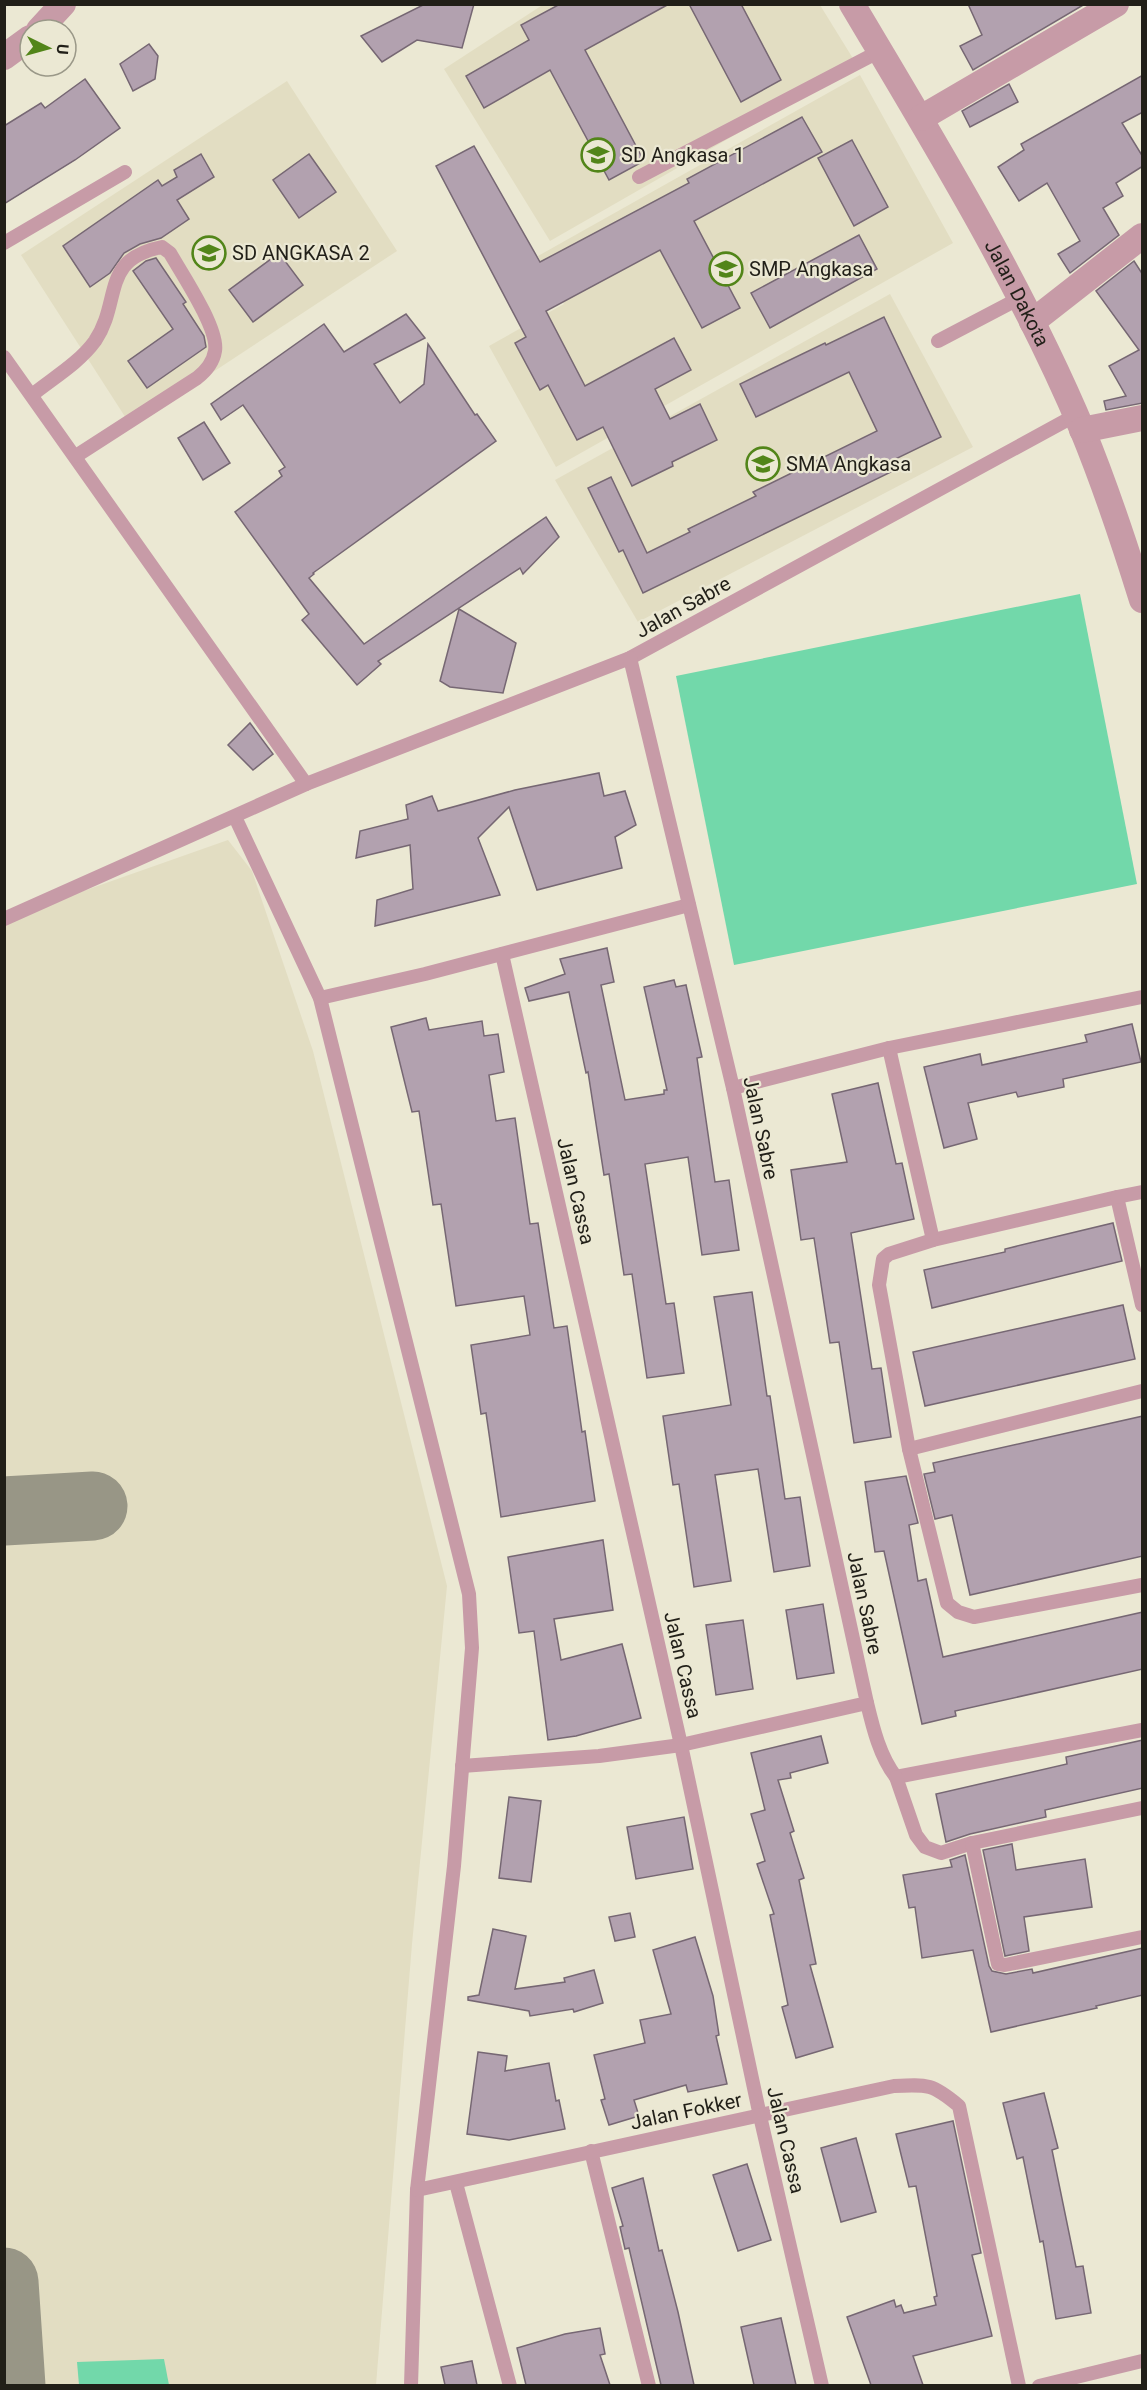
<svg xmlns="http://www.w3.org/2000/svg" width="1147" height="2390" font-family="Roboto,sans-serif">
<rect width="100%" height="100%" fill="#ebe8d3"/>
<g fill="#e2ddc2">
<polygon points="544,4 820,5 857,65 550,241 444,69"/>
<polygon points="860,75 953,243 556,467 489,346 564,304 538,256"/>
<polygon points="287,81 397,251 131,426 21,255"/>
<polygon points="890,294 973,447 638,622 555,480"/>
<polygon points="228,840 252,871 313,1051 447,1586 412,1944 376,2385 5,2385 4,919"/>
</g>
<g fill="#72d8aa">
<polygon points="1080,594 1137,884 734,965 676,676"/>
<polygon points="164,2359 169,2385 79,2385 77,2362"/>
</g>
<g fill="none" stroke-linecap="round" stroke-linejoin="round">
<g stroke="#989686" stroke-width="69">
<polyline points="4,1511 93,1506"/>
<polyline points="4,2282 11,2386"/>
</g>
</g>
<g fill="#b2a1af" stroke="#766773" stroke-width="1.5">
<polygon points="425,4 474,4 462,48 417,40 382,62 361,36"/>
<polygon points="560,4 669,4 585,50 644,161 609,180 550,70 484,108 466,76 529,40 521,25"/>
<polygon points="689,4 741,4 781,80 741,102"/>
<polygon points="968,4 1085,4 973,70 960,46 982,35"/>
<polygon points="149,44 158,56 155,79 133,91 120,64"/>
<polygon points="1143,75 1143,112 1122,123 1143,157 1143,166 1116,183 1123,196 1103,208 1119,235 1070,273 1058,254 1080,241 1047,183 1019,201 998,167 1024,150 1021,144"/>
<polygon points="85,79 120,128 75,160 4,204 4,126 41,103 45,108"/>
<polygon points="1009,84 1018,102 970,127 962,111"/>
<polygon points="802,117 822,152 694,221 740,308 702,328 660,250 546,311 585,386 674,338 691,370 655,389 670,419 700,404 717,440 672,462 673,466 632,486 603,427 577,440 548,385 540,390 515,343 526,337 436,166 474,146 540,262 689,183 687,179"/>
<polygon points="852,140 888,207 854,226 818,158"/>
<polygon points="201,154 214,177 177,200 189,219 161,238 140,244 124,253 110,273 90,287 63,246 158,180 162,186 177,177 174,170"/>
<polygon points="309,154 336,192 299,218 273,180"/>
<polygon points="859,235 877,269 770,328 751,293"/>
<polygon points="279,253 303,285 253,322 229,290"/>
<polygon points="156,258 186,302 183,304 204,336 206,347 147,388 128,361 173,329 133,271 146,261"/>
<polygon points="1134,261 1143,275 1143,403 1106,410 1104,401 1126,396 1109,366 1139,350 1096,291"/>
<polygon points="406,314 425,338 374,364 400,403 424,384 428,344 475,415 477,414 496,441 313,573 314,574 309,578 364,644 546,517 559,537 523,574 520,568 378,661 381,664 357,685 302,620 309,614 235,512 282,476 279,471 285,467 243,405 221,420 211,404 324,324 344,352"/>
<polygon points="884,317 941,437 887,463 891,472 643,593 623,550 619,552 588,488 611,477 647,553 690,532 688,529 756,496 753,492 877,431 849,372 756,417 740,384 825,343 826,345"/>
<polygon points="204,422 230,463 203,480 178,438"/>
<polygon points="459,609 516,643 503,693 450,687 440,681"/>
<polygon points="250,723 273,754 253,770 228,745"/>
<polygon points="599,773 604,796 625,791 636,825 615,837 622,868 537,890 509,807 478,838 500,895 375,926 377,900 413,889 410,845 356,858 360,831 408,819 406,805 432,796 438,811 515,790"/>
<polygon points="607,948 614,982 601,985 625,1100 664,1094 664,1090 667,1090 644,987 674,980 676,987 686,985 702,1057 697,1058 715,1182 729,1180 739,1250 702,1255 688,1157 645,1164 666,1304 674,1303 684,1373 647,1378 632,1274 624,1275 609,1174 604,1175 588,1072 586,1073 569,992 529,1001 525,988 565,974 560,959"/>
<polygon points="426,1018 429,1030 482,1021 484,1036 498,1034 504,1072 489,1075 496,1121 515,1118 530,1224 538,1223 554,1328 567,1326 582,1432 585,1431 595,1501 501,1517 486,1413 481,1414 471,1345 530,1335 524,1296 456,1306 441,1204 433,1205 419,1111 412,1112 391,1027"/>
<polygon points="1132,1024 1141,1062 1063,1079 1064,1087 1018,1097 1016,1092 968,1103 977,1139 944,1148 924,1067 980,1054 982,1065 1087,1042 1085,1035"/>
<polygon points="878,1083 896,1164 902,1163 914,1219 851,1233 872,1369 881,1368 891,1437 854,1443 839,1342 830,1343 814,1238 801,1240 791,1170 847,1162 832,1094"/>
<polygon points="1113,1223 1122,1261 932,1308 924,1270 1005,1252 1005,1249"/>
<polygon points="752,1292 767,1396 770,1396 785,1499 800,1497 810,1566 774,1572 758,1469 715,1475 731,1581 694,1587 679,1484 673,1485 663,1416 731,1405 714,1297"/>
<polygon points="1123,1305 1135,1359 925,1406 913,1352"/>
<polygon points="1143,1416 1143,1556 970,1595 952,1515 935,1519 924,1474 935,1472 933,1463"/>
<polygon points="906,1476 918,1523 909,1525 918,1581 926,1579 943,1657 1143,1612 1143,1669 955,1711 956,1716 922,1724 884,1551 875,1552 865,1482"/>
<polygon points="603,1540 613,1610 554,1619 561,1660 622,1644 641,1718 576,1736 548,1740 534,1631 519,1633 508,1557"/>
<polygon points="823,1604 834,1673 797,1679 786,1610"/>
<polygon points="743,1620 753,1689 716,1695 706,1625"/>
<polygon points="821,1736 828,1763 790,1773 791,1778 778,1780 794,1831 790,1833 804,1878 799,1880 816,1964 810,1965 833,2047 796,2058 782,2007 788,2005 770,1915 774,1914 757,1864 765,1861 751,1814 765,1810 751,1753"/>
<polygon points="1143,1740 1143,1788 1045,1810 1046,1817 970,1834 946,1842 936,1794 1067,1764 1066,1757"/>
<polygon points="509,1797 541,1801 531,1882 499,1878"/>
<polygon points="684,1817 693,1869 636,1879 627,1827"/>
<polygon points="1012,1844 1016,1870 1085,1859 1092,1907 1024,1917 1029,1951 1005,1956 983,1850"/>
<polygon points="965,1855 989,1966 992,1971 1006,1974 1032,1969 1033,1973 1143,1948 1143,1995 1096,2006 1097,2008 991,2032 973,1950 922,1958 915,1907 909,1908 903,1875 952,1867 950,1860"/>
<polygon points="630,1913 635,1937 615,1941 609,1917"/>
<polygon points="493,1929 526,1936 515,1989 565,1982 564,1978 594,1970 603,2003 574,2012 573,2009 530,2016 529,2011 468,2000 468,1997 479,1995"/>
<polygon points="695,1937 713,1996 719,2035 716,2036 727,2084 688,2092 686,2085 634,2100 639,2116 609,2125 601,2100 605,2099 594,2055 645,2043 640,2020 671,2014 653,1950"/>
<polygon points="478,2052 507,2056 505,2071 549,2063 556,2101 559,2100 565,2129 509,2140 467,2134"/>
<polygon points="1044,2093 1058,2148 1052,2150 1076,2267 1083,2266 1091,2313 1056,2319 1043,2241 1040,2242 1023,2157 1017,2159 1003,2103"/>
<polygon points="953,2121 981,2253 972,2255 992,2336 913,2356 923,2385 871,2385 847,2317 894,2300 896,2307 901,2305 904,2313 936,2305 934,2297 937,2296 916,2186 909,2187 896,2134"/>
<polygon points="856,2138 876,2212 841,2222 821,2148"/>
<polygon points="747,2164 771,2240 738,2251 713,2175"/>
<polygon points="643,2178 659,2251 662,2250 678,2312 694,2385 661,2385 629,2248 625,2249 620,2227 623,2226 612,2188"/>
<polygon points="781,2318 796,2385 754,2385 741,2327"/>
<polygon points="600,2328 605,2354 600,2355 610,2385 526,2385 517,2348 565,2334"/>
<polygon points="472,2361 477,2385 445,2385 441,2367"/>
</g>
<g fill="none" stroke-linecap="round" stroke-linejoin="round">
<g stroke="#c79ba7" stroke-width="14">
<polyline points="639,177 880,51"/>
<polyline points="4,243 125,172"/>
<polyline points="938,341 1020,298"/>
<polyline points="4,357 306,784"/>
<path d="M 32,395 C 53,378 79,363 95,341 C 122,301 100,259 162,247 L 170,253 C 182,274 219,329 215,351 C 213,363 206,371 197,378 L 76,456"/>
<polyline points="235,817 320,998 469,1594 472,1648 454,1866 417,2190 411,2386"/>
<polyline points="4,919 306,784 630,658 1076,415"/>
<polyline points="502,954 681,1745 760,2116 822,2386"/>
<polyline points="320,998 425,974 689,905"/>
<polyline points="889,1048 933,1240 1117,1197 1142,1305"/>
<polyline points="733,1088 889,1048 1142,997"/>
<polyline points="1117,1197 1142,1192"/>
<polyline points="933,1240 889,1254 883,1259 879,1285 909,1449 947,1603 958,1612 974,1617 1142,1585"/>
<polyline points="909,1449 1142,1391"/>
<path d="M 867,1703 C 873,1728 880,1757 896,1777 L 1142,1730"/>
<polyline points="462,1766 599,1756 681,1745 867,1703 733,1088 630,658"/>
<polyline points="896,1777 916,1835 925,1847 941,1853 972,1843 1142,1808"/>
<polyline points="972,1843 998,1964 1005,1965 1142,1937"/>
<polyline points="591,2151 649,2386"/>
<polyline points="456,2183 510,2386"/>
<path d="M 417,2190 L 894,2086 C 928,2084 933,2084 959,2106 L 1019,2386"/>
<polyline points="1039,2386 1142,2361"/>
</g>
<g stroke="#c79ba7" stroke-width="26">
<path id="s1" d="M 852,4 C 934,142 1019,280 1082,429 C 1105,485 1124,542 1142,600"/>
<polyline points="39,30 63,4"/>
<polyline points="4,57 30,38"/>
<polyline points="921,118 1116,4"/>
<polyline points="1032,322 1142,236"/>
<polyline points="1082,430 1142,418"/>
</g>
</g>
<defs>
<symbol id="school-ring" viewBox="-11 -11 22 22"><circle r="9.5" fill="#ebe8d3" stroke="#528519" stroke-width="1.5"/><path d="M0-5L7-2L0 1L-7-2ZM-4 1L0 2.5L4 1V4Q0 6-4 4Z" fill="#528519"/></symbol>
</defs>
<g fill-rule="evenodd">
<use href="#school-ring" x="579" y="136" width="38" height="38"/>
<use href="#school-ring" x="190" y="234" width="38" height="38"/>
<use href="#school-ring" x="707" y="250" width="38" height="38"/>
<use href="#school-ring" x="744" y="445" width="38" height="38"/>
</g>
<g text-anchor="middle" stroke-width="4.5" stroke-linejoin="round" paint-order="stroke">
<g font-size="20" fill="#211f18" stroke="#ebe8d3" text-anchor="start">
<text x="621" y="162">SD Angkasa 1</text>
<text x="232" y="260">SD ANGKASA 2</text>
<text x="749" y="276">SMP Angkasa</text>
<text x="786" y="471">SMA Angkasa</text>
</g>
<g font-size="20" fill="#211f18" stroke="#ebe8d3">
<text dy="7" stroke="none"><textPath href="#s1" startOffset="333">Jalan Dakota</textPath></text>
<text transform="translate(683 607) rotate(-29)" y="7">Jalan Sabre</text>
<text transform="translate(761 1128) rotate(78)" y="7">Jalan Sabre</text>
<text transform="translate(576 1191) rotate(77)" y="7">Jalan Cassa</text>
<text transform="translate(865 1603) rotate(78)" y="7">Jalan Sabre</text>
<text transform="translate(683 1665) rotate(77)" y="7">Jalan Cassa</text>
<text transform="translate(686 2111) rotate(-12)" y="7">Jalan Fokker</text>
<text transform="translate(786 2140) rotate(77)" y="7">Jalan Cassa</text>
</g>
</g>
<rect width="1147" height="2390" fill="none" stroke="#211f18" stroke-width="12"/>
<g transform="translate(48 48) rotate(95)"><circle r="28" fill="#ebe8d3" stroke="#9a9888" stroke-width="1.5"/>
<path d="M0-4.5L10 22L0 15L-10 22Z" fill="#528519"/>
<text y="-9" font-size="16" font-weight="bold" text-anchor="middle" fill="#211f18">U</text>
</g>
</svg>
